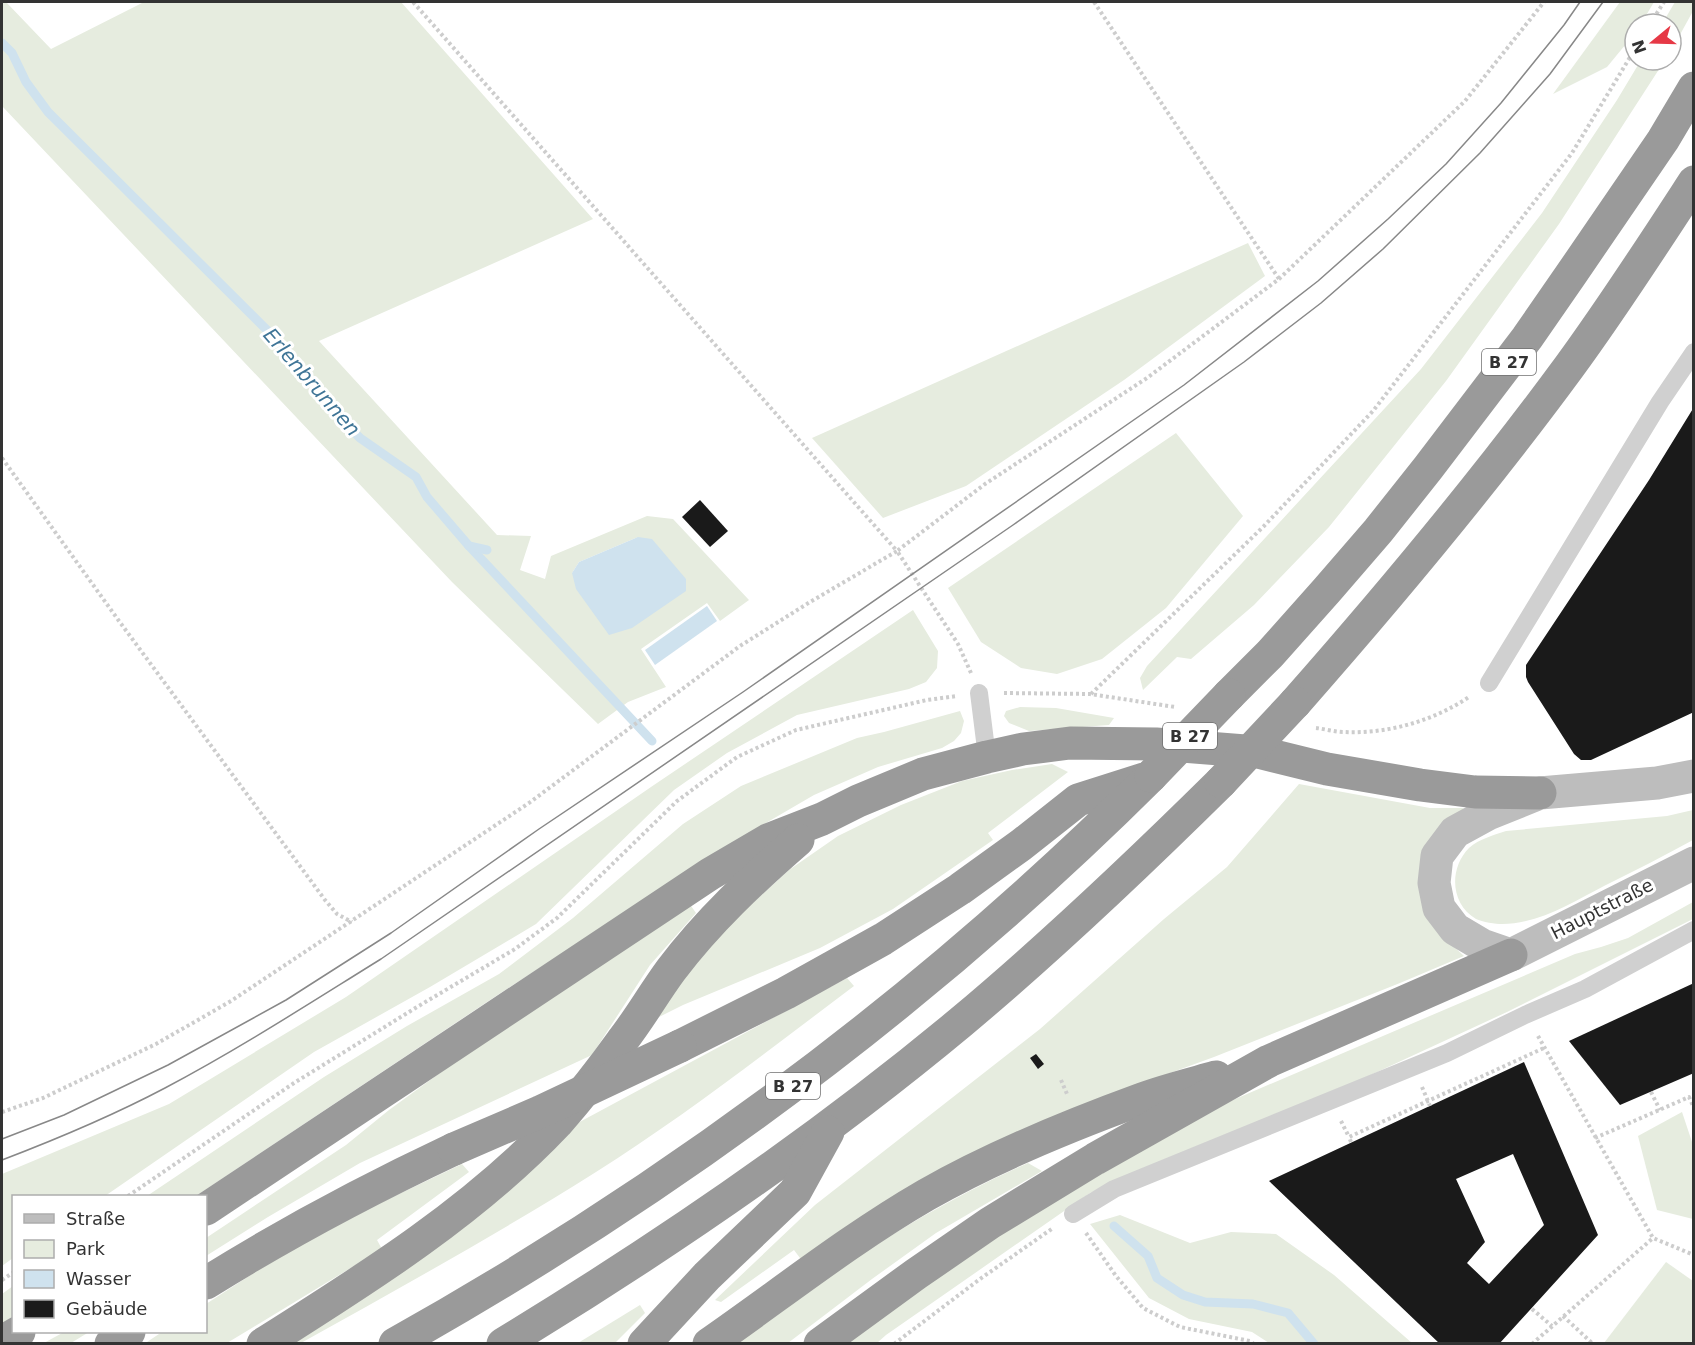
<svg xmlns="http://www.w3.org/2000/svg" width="1695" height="1345" font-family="'DejaVu Sans',sans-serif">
<rect width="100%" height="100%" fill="#fff"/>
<g fill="#e6ecdf" fill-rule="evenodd">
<path d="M 2,2 L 6,2 L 51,49 L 144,2 L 401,2 L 593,219 L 319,341 L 497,535 L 531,536 L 520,570 L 545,579 L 551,556 L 647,516 L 673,519 L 749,600 L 720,621 L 707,603 L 641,649 L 666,687 L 628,702 L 598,724 L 452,582 L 2,106 ZM 638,537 L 572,573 L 579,562 Z"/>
<polygon points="1620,2 1654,2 1641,24 1635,24 1635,33 1607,67 1553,94"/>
<polygon points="1675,2 1693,2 1693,11 1671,51 1671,24 1662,24"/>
<polygon points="1641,60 1665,60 1559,224 1446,381 1329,527 1254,605 1191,659 1177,657 1143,690 1140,678 1147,666 1421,369 1542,213 1617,100"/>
<polygon points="1248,243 1265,276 1124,380 966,486 883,518 812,438"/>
<polygon points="1176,433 1243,516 1166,608 1102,659 1057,674 1021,668 981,642 948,588"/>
<polygon points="913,610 938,651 937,668 926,682 909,689 797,715 727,753 674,790 536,924 430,987 314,1052 105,1196 14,1196 13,1258 2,1266 2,1174 169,1104 346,997 651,787"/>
<polygon points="1020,707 1056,708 1114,718 1109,725 1029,731 1009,723 1004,716 1006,711"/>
<polygon points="960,711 964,721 961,733 954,741 942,748 878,767 814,795 706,858 603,927 499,994 196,1196 147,1196 324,1077 407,1026 499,974 573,918 683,824 741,786 857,738 884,732"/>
<polygon points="1052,764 1068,772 988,833 993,840 893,909 820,948 683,1005 649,1022 694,956 789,870 838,836 901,805 962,781 1012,770"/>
<polygon points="1299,784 1430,808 1463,808 1466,811 1437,832 1439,933 1464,956 1400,983 1214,1057 1085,1104 803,1262 794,1250 721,1302 715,1300 815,1205 1040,1029 1164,919 1227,867"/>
<path d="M 1693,810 L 1693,840 C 1664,856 1634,871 1604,886 C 1573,902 1539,924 1502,924 C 1496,924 1482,922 1476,919 C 1450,904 1449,868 1469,848 C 1479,839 1494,835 1506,831 L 1667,816 Z"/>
<polygon points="1693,902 1693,919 1507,1012 1297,1109 1169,1158 1090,1193 886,1335 877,1343 841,1344 1029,1213 1226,1103 1575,954 1601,947 1628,938"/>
<polygon points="689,903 696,913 650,965 592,1055 360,1163 268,1217 206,1256 206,1238 346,1145 389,1110 499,1030"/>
<path d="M 847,978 L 854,986 C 769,1050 685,1116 596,1172 C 499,1233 400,1288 301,1343 L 291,1344 L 574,1125 Z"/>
<polygon points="1682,1112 1693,1145 1693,1219 1657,1210 1638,1136"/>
<path d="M 1028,1163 L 1042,1171 L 936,1233 L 872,1279 L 788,1343 L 730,1344 C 825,1277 920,1210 1028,1163 Z"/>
<polygon points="462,1164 469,1172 377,1240 382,1249 227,1343 144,1344 162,1332 206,1332 206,1304 269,1263 357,1214"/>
<polygon points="1120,1215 1190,1243 1231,1232 1276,1234 1334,1275 1412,1343 1269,1343 1252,1332 1189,1319 1149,1298 1090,1224"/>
<polygon points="1666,1262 1693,1281 1693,1343 1604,1343"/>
<polygon points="13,1286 13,1316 2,1324 2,1294"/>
<polygon points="640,1305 645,1313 615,1343 578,1343"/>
<polygon points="64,1332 89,1332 71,1343 44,1343"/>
</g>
<g fill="#cfe2ee">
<polygon points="638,537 652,539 686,579 686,591 632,628 609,635 576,589 572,573 579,562"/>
<polygon points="707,606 717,621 655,665 645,650"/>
</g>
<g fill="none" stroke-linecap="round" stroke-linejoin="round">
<g stroke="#cfe2ee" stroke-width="9">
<polyline points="2,43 12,53 26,82 48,112 286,349 336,414 360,438 416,477 427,497 469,546 652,741"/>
<polyline points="469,546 487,550"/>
<polyline points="1114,1226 1148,1256 1157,1278 1183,1295 1205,1302 1253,1304 1288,1313 1314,1344"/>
</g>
</g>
<g fill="#1a1a1a" fill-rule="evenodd">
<polygon points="1694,407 1694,712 1591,760 1581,760 1574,754 1528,682 1526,677 1526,665 1649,480"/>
<polygon points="700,500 728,531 710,547 682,517"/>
<polygon points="1694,983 1694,1073 1620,1105 1569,1041"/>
<polygon points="1036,1054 1044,1064 1038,1069 1030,1058"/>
<path d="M 1524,1062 L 1598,1235 L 1499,1344 L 1440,1344 L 1269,1181 ZM 1513,1154 L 1544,1225 L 1489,1284 L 1467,1263 L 1485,1242 L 1456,1179 Z"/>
</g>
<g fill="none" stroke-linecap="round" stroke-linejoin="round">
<g stroke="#cdcdcd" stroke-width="4" stroke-dasharray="3 3" stroke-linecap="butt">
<polyline points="1094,2 1279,279"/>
<polyline points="1650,24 1664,2"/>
<polyline points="2,458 119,621 325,900 337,914 352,922"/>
<polyline points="971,673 958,644 897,551 985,484 1147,378 1279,279 1465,101 1544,2"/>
<polyline points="1004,693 1090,694 1175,707"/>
<polyline points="1091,694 1264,526 1373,411 1572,153 1635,49"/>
<path d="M 1316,728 C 1325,729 1335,732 1344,732 C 1388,734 1433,721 1469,697"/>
<polyline points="1538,1036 1653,1238 1694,1255"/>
<polyline points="1061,1080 1067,1094"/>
<polyline points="1422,1087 1430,1106"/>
<polyline points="1651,1092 1660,1110"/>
<polyline points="2,1112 43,1098 156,1044 231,1001 529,803 740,646 810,602 897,551 413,2"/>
<polyline points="1341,1121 1349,1137"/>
<polyline points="1595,1138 1689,1097 1694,1108"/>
<polyline points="1351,1142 1349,1137 1544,1048"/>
<polyline points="128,1196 294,1083 417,1007 515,949 557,918 677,801 737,757 796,730 927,700 957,696"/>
<polyline points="1086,1233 1116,1276 1143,1308 1180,1327 1250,1341 1254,1344"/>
<polyline points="2,1280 14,1272"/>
<polyline points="1532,1309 1552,1326"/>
<polyline points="1563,1316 1593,1344"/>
<polyline points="894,1344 980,1279 1053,1228"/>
<polyline points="1532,1344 1653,1238"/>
</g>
<g stroke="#d0d0d0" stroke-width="18">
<polyline points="1489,683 1660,402 1694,352"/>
<polyline points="979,693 987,757"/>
<polyline points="1073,1214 1114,1189 1447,1053 1525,1015 1585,989 1694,930"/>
</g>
<polyline stroke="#bdbdbd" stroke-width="33" points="1694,776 1657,783 1540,793 1488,814 1455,832 1437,856 1434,883 1439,908 1455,929 1482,945 1511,955 1694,863"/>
<g stroke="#9a9a9a" stroke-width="33">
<polyline points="1229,695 1270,654 1327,590 1378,531 1428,468 1527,338 1572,273 1663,140 1694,88"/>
<path d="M 1295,703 C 1391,594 1483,484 1569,367 C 1613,307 1653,245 1694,182"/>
<polyline points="680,1046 786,993 883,939 960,889 1021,845 1078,800 1144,779"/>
<polyline points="206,1209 710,874 768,840 822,819 858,801 923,774 987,757 1023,749 1070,743 1156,744 1258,752 1327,769 1420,785 1475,792 1540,793"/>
<path d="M 206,1283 C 286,1233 369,1189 454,1149"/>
<polyline points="2,1342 19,1332"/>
<polyline points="111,1344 129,1332"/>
<path d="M 263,1344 C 366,1279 473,1212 557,1123 C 580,1097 602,1069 622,1041 C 640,1018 654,993 671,970 C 708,921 752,880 798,840"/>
<path d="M 395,1344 C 671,1189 927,999 1151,776"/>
<path d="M 503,1344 C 663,1247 818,1141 961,1022 C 1052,946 1137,865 1221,782"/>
<polyline points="644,1344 707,1276 795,1192 828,1132"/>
<path d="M 709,1344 C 781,1294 850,1239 926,1195 C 994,1156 1068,1126 1142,1099 C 1166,1090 1191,1084 1216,1077"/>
<polyline points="820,1344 916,1274 990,1223 1095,1159 1269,1061 1511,955"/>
</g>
<g stroke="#888" stroke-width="1.5">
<polyline points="2,1139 64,1115 168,1065 286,1000 391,933 539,829 743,692 1184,385 1318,281 1388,219 1446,164 1501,103 1564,25 1580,2"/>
<path d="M 2,1160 C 57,1139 112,1116 165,1088 C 239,1049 310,1003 381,959 L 1013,525 L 1244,362 L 1321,303 L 1383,249 L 1480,153 L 1550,74 L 1603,2"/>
</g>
<g stroke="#9a9a9a" stroke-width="33">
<polyline points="1151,776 1229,695"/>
<polyline points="1221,782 1295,703"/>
<polyline points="454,1149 540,1112 680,1046"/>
</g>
</g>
<g text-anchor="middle" stroke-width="6" stroke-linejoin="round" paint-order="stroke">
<g fill="#fff" stroke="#707070" stroke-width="1.5">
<rect x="1482" y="349" width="54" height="26" rx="4.5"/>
<rect x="1163" y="723" width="54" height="26" rx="4.5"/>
<rect x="766" y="1073" width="54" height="26" rx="4.5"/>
</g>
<g font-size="16" font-weight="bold" fill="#333">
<text x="1509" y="368">B 27</text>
<text x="1190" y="742">B 27</text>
<text x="793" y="1092">B 27</text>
</g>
<g font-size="18" fill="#333" stroke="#fff">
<text transform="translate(1602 909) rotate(-27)" y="6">Hauptstraße</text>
</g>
<g font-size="20" font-style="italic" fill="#3f7597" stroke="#fff">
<text transform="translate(312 382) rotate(49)" y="7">Erlenbrunnen</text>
</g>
</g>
<rect width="1695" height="1345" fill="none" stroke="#333333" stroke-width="6"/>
<rect x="12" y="1195" width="195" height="138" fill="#ffffff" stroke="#adadad" stroke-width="1.5"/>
<rect x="24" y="1214" width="30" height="9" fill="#bdbdbd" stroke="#adadad" stroke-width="1.5"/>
<text x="66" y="1225" font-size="18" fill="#333333">Straße</text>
<rect x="24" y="1240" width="30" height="18" fill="#e6ecdf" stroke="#adadad" stroke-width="1.5"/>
<text x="66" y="1255" font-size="18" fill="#333333">Park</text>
<rect x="24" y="1270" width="30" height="18" fill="#cfe2ee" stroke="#adadad" stroke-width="1.5"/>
<text x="66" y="1285" font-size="18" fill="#333333">Wasser</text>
<rect x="24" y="1300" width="30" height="18" fill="#1a1a1a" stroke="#adadad" stroke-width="1.5"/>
<text x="66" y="1315" font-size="18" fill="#333333">Gebäude</text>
<g transform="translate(1653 42) rotate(251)"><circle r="28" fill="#ffffff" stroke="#adadad" stroke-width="1.5"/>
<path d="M0-4.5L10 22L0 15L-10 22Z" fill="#e63946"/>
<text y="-9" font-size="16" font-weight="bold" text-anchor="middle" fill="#333333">N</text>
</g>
</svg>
